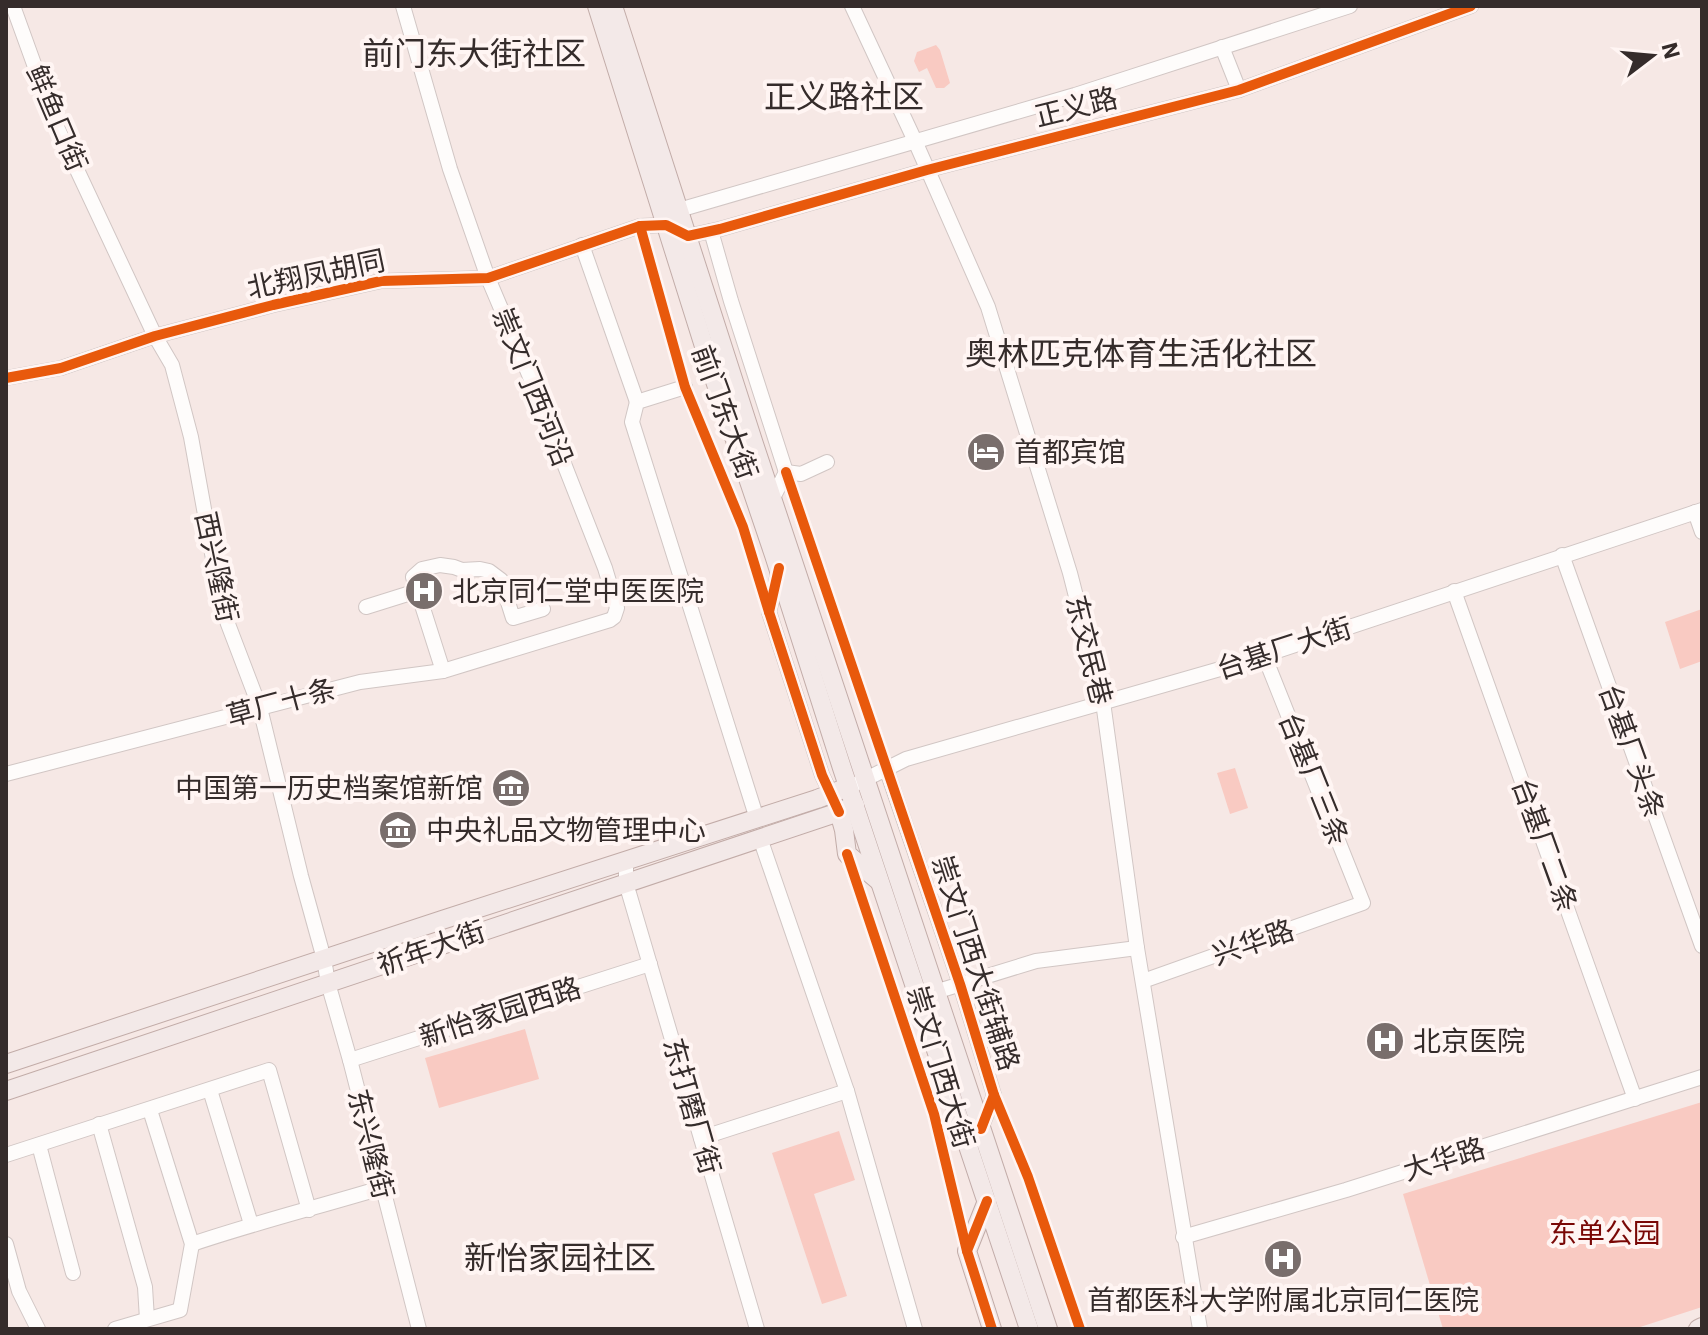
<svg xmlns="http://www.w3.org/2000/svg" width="1708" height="1335" font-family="'IBM Plex Sans','Noto Sans SC',sans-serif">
<rect width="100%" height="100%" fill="#f6e8e5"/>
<g fill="#f9cac2">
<polygon points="936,45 940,50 950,83 944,88 936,88 927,68 919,72 914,61 917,52"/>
<polygon points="1702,609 1702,661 1680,669 1665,622"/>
<polygon points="1235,768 1248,808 1230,814 1217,773"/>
<polygon points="525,1029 539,1079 439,1108 425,1058"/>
<polygon points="1702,1102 1702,1307 1634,1329 1443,1329 1403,1194"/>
<polygon points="839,1131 855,1180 814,1194 847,1296 822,1304 772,1153"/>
</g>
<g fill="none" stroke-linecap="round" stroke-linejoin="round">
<defs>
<g id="minor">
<polyline points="13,6 56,125 155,336 172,365 191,437 219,592 228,624 260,708 301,876 324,959 328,983 350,1060 419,1329"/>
<polyline points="852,6 915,141 988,307 1070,573 1103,702 1137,948 1200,1329"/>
<polyline points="1222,47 1239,90"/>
<polyline points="674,216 679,210 1075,95 1350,6"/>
<polyline points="711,231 731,301 786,472 772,500"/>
<polyline points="582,245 637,402"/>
<polyline points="6,378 61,368 155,336 273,305 381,281 488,278 640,226 666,225 688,236 720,229 927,170 1239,90 1471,6"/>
<polyline points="685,387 637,402 632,422 757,819"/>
<polyline points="786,472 801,474 827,462"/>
<polyline points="1695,512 1702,532"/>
<polyline points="1562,555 1702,946"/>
<polyline points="779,569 769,612 822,775 834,800"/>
<polyline points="1454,591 1635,1099"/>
<polyline points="366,607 417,591"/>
<polyline points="443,671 413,577 422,569 440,565 454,567 462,570 480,569 489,571 501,580 513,618 543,609"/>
<polyline points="886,768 960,984 994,1095 981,1129"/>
<polyline points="6,774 360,682 443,671 610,620 614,617 617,608 605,568 530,377 488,278 450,169 403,6"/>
<polyline points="858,783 906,759 1241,663 1702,510"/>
<polyline points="760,838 847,1091 915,1329"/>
<polyline points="626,860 626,883 757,1329"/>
<polyline points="1143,981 1363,903 1264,655"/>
<polyline points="935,992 1036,961 1137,948"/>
<polyline points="350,1060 650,964"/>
<polyline points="210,1090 251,1224"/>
<polyline points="99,1124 145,1287 147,1319"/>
<polyline points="701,1138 847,1091"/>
<polyline points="39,1145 73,1273"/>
<polyline points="6,1155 269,1070 309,1210"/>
<polyline points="1183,1237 1346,1190 1702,1077"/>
<polyline points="6,1244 19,1291 38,1329"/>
<path d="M 192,1244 C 254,1223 318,1207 381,1188"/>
<polyline points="115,1329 180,1310 192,1244 150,1110"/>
</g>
<g id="major">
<polyline points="597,6 714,378 774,555 842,768 1029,1329"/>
<polyline points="613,6 754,444 1048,1329"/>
<polyline points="839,812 844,830 847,854 879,881"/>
<polyline points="6,1064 442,920 817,799 848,787"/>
<polyline points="6,1091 839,812 855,805"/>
<polyline points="987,1201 967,1251 992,1329"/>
<polyline points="1698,1329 1702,1327"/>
</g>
</defs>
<use href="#minor" stroke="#d1c6c4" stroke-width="16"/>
<use href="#major" stroke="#c2aca8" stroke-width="20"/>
<use href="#minor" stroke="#fefcfb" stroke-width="14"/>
<use href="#major" stroke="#f3e9e8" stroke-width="18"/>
<defs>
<g id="cycleway">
<polyline points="640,226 685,387 743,527 769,612"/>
<polyline points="6,378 61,368 155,336 273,305 381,281 488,278 640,226 666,225 688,236 720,229 927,170 1239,90 1471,6"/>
<polyline points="786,472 960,984 994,1095 981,1129"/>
<polyline points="779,568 769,612 822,775 839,812"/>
<polyline points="847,854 934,1114 967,1251"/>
<polyline points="994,1095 1028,1177 1080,1329"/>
<polyline points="987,1201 967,1251 992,1329"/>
</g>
</defs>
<use href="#cycleway" stroke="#fff5f3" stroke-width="15"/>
<use href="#cycleway" stroke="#e8590c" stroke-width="10"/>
</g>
<defs>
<symbol id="hotel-disc" viewBox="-11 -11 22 22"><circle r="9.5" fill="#796e6c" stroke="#fff5f3"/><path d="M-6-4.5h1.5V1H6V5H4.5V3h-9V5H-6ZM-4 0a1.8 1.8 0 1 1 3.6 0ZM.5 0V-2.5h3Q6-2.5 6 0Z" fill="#fff"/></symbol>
<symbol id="hospital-disc" viewBox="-11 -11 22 22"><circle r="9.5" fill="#796e6c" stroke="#fff5f3"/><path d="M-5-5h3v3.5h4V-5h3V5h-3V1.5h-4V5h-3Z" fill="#fff"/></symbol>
<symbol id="museum-disc" viewBox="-11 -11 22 22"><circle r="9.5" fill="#796e6c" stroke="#fff5f3"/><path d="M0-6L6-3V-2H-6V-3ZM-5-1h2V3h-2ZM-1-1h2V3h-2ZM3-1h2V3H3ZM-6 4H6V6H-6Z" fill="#fff"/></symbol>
</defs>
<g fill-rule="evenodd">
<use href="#hotel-disc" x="964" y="430" width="44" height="44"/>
<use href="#hospital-disc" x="402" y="569" width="44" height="44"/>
<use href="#museum-disc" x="489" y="766" width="44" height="44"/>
<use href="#museum-disc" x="376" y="808" width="44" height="44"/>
<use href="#hospital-disc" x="1363" y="1019" width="44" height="44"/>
<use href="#hospital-disc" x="1261" y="1237" width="44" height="44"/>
</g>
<g text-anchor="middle" stroke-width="8" stroke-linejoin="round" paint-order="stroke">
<g font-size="28" fill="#352c2b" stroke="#fff5f3">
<text transform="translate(1076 107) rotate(-14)" y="10">正义路</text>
<text transform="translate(57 118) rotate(67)" y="10">鲜鱼口街</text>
<text transform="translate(316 274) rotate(-12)" y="10">北翔凤胡同</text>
<text transform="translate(533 387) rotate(68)" y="10">崇文门西河沿</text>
<text transform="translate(725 412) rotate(70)" y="10">前门东大街</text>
<text transform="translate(217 567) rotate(78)" y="10">西兴隆街</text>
<text transform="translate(1284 648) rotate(-18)" y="10">台基厂大街</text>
<text transform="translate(1089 650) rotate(76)" y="10">东交民巷</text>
<text transform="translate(281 702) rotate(-15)" y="10">草厂十条</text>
<text transform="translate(1632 751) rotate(70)" y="10">台基厂头条</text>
<text transform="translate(1314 779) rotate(68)" y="10">台基厂三条</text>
<text transform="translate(1545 845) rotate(70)" y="10">台基厂二条</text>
<text transform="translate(1253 942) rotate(-19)" y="10">兴华路</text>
<text transform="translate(431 948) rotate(-19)" y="10">祈年大街</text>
<text transform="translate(976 963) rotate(72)" y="10">崇文门西大街辅路</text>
<text transform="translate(500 1012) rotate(-18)" y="10">新怡家园西路</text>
<text transform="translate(941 1067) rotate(73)" y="10">崇文门西大街</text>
<text transform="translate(692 1106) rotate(74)" y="10">东打磨厂街</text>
<text transform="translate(371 1144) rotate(76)" y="10">东兴隆街</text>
<text transform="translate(1444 1159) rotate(-17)" y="10">大华路</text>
</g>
<g font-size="28" fill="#352c2b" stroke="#fff5f3" text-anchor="start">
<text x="1014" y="462">首都宾馆</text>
<text x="452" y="601">北京同仁堂中医医院</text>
<text x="483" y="798" text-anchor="end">中国第一历史档案馆新馆</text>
<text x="426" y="840">中央礼品文物管理中心</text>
<text x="1413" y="1051">北京医院</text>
<text x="1283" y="1310" text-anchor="middle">首都医科大学附属北京同仁医院</text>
</g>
<g font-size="28" fill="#790705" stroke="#fff5f3">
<text x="1605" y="1243">东单公园</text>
</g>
<g font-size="32" fill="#352c2b" stroke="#fff5f3">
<text x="474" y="65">前门东大街社区</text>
<text x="844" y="108">正义路社区</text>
<text x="1141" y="365">奥林匹克体育生活化社区</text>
<text x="560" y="1269">新怡家园社区</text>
</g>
</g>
<rect width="1708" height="1335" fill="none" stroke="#352c2b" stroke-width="16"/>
<g transform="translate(1652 56) rotate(74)" stroke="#fff5f3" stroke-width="6" paint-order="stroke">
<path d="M0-6L14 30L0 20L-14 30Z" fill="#352c2b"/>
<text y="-12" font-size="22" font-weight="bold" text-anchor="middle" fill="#352c2b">N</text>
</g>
</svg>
